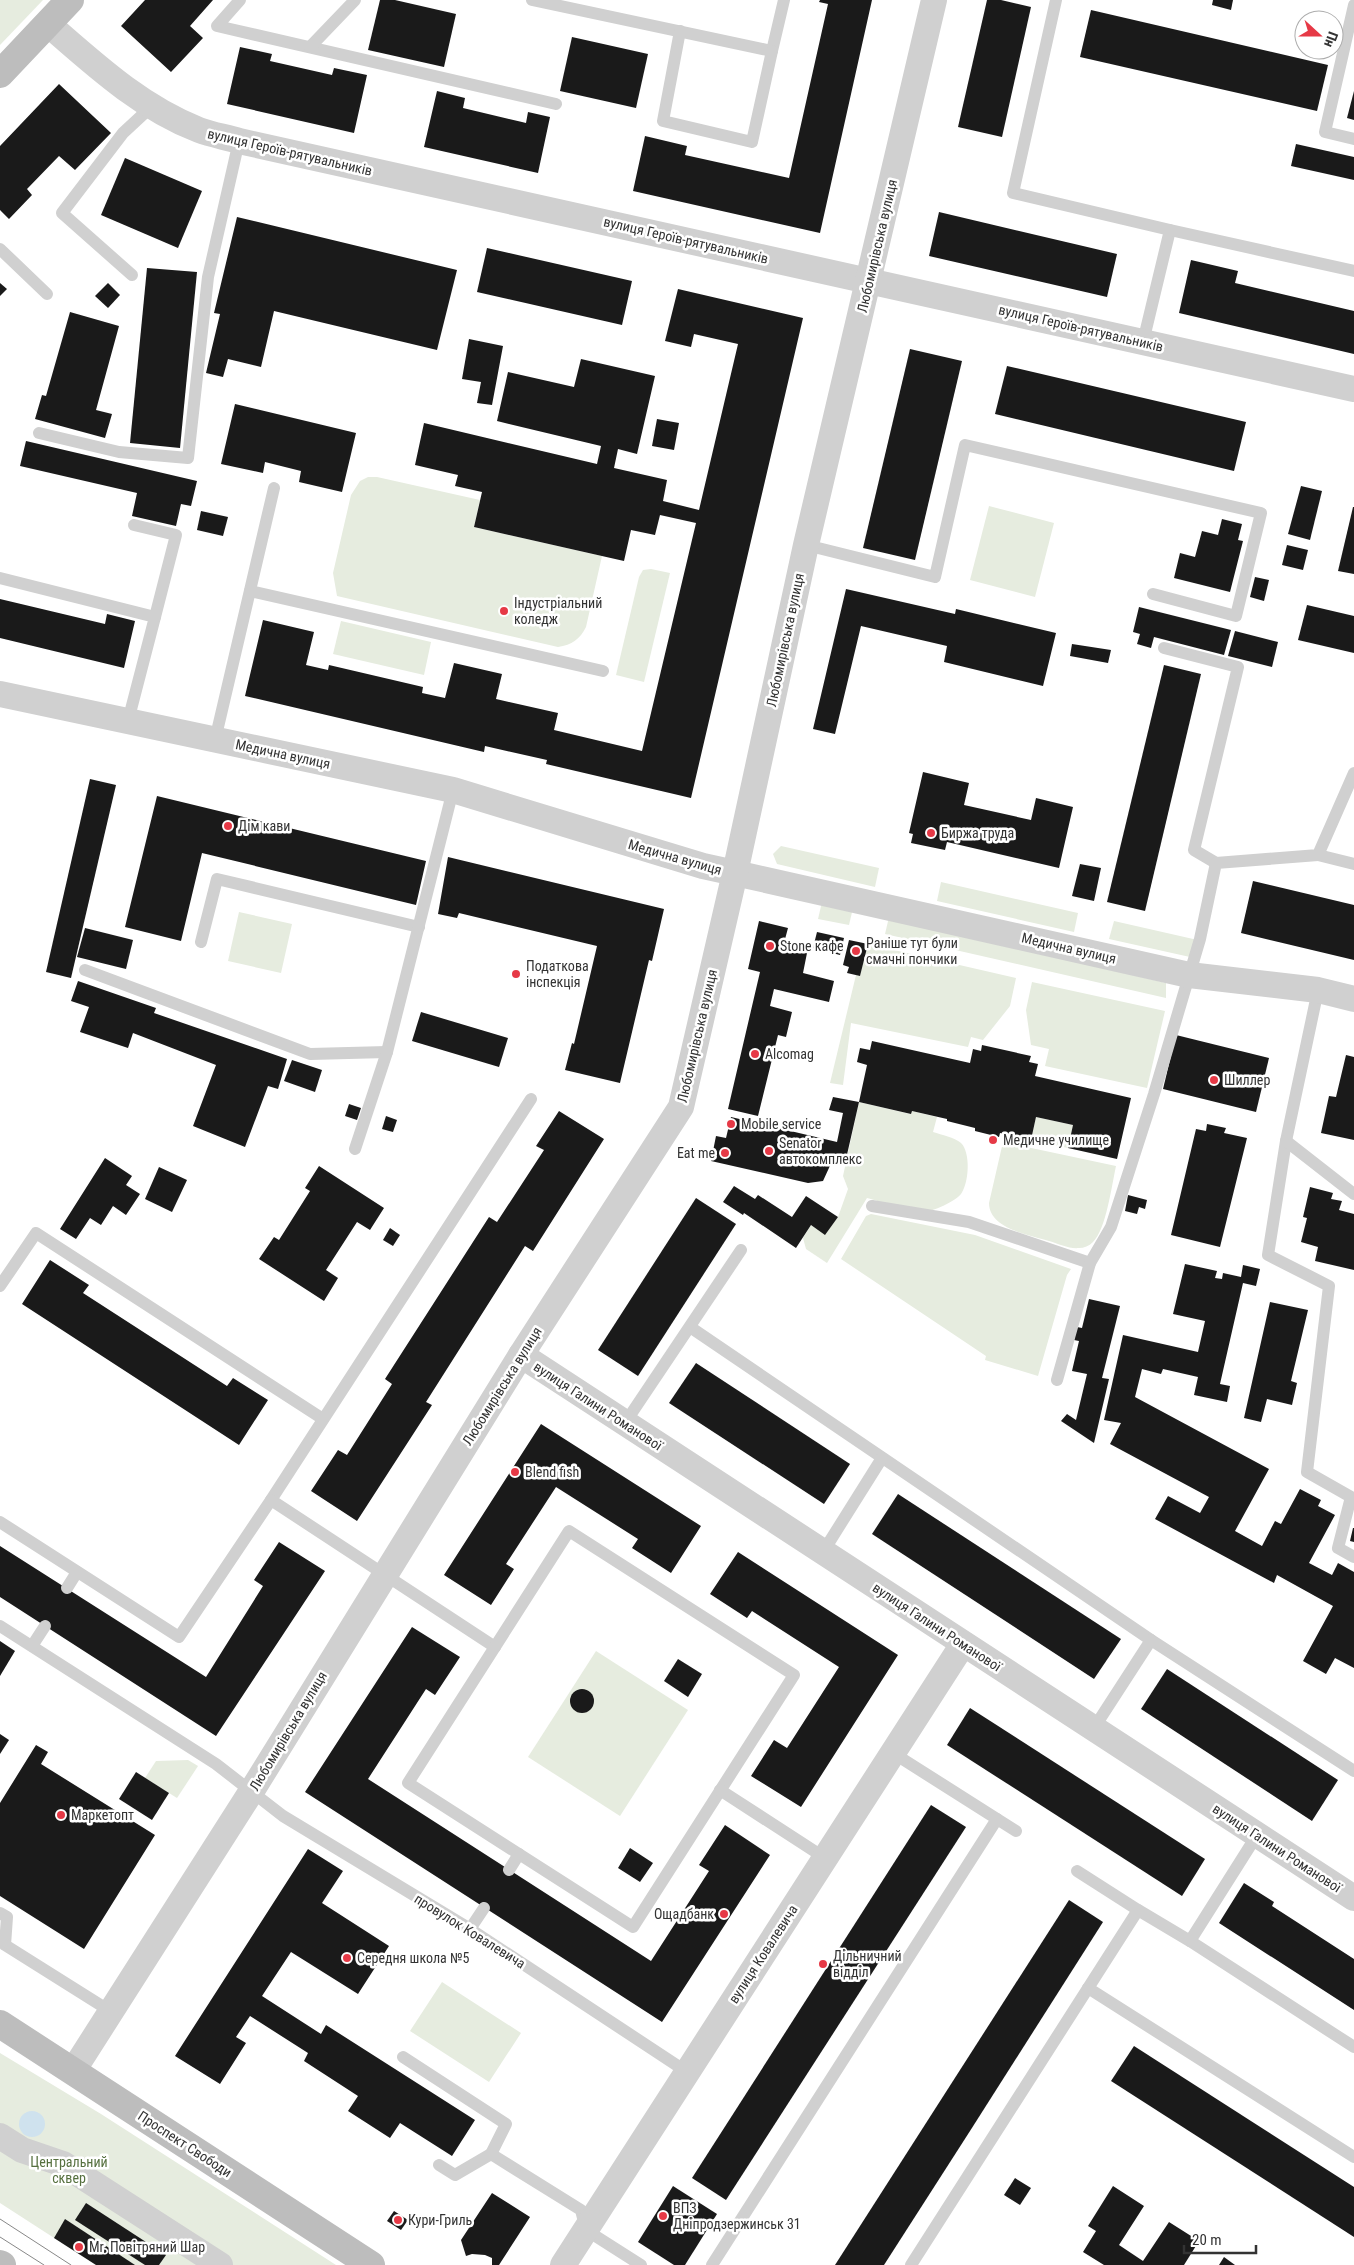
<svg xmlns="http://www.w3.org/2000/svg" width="1354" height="2265" font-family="'Roboto Condensed',sans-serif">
<rect width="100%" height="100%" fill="#fff"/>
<g fill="#e6ecdf">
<polygon points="0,0 43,0 0,45"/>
<path d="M 368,477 L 377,477 L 480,500 L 474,527 L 602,556 L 586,627 C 580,639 572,645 558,647 L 337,596 L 333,573 L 351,495 L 360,481 Z"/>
<polygon points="989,506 1054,523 1035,597 970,580"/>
<polygon points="651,569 670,573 644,682 616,675 639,577 643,570"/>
<polygon points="341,621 431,642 424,675 333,654"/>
<polygon points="781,846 879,868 875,887 777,864 773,854"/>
<polygon points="941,882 1078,913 1074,932 937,901"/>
<polygon points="822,902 853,908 849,925 818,919"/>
<polygon points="239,912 292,924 281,973 228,961"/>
<polygon points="889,917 1166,983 1166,998 885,934"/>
<polygon points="1114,921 1202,941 1190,957 1109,939"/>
<polygon points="868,944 1016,978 1010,1006 983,1040 971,1037 968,1047 851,1023 843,1085 830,1083 856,975 860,976"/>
<polygon points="1032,982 1165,1011 1147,1088 1045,1066 1049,1049 1031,1045 1026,1010"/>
<path d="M 859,1102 L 910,1114 L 912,1111 L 937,1117 L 933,1132 C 942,1135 954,1137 961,1143 C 971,1153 969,1183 961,1194 C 956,1201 932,1212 923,1212 C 910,1212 882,1202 867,1198 L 827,1263 L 806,1249 L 803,1238 L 811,1225 L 825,1234 L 838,1217 L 848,1189 L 843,1176 Z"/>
<polygon points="1036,1117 1073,1125 1068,1148 1031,1140"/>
<path d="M 1003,1142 L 1116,1166 C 1112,1184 1106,1230 1093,1242 C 1089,1246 1084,1248 1079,1248 C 1069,1249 1059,1244 1049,1241 C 1030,1235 989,1229 989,1203 Z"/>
<polygon points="871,1214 975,1235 1071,1269 1067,1275 1038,1376 985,1360 986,1356 841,1259 866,1216"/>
<polygon points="596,1651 688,1710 620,1816 528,1757"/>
<polygon points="188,1760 198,1766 177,1798 145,1778 156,1761"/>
<polygon points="442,1982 521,2033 489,2082 410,2031"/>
<polygon points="0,2053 101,2114 336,2265 96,2265 0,2203"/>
</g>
<circle fill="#cfe2ee" cx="32" cy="2124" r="13"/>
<g fill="#1a1a1a">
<polygon points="145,0 213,0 190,26 203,38 171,72 121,26"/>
<polygon points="380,0 395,0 456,14 444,67 368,50"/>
<polygon points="820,0 872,0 820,233 633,191 645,136 687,146 685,155 789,178 828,4 819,2"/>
<polygon points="987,0 1001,0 1031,7 1002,137 958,127"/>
<polygon points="1213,0 1233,0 1231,10 1212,5"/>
<polygon points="1091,10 1328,65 1317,111 1080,57"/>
<polygon points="572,37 648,54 636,108 560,91"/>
<polygon points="240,47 272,54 270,61 332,75 334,68 367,75 354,133 227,104"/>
<polygon points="59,84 111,133 75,170 59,156 27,189 32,195 9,219 0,210 0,146"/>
<polygon points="437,91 465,98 463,108 522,122 526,123 528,112 550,117 538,173 424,147"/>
<polygon points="1354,91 1354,120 1347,118"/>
<polygon points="1296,144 1354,157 1354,180 1291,166"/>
<polygon points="125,158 202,191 178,248 101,215"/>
<polygon points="939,212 1117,254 1107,297 929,256"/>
<polygon points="237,217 457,270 437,350 274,311 261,367 228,359 223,377 206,373 220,314 214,313"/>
<polygon points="487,248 632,281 622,325 477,292"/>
<polygon points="1191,260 1238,271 1235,283 1354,311 1354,354 1179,313"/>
<polygon points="147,268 197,272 180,448 130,443"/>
<polygon points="0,283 7,289 0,296"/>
<polygon points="108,283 120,295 108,308 95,296"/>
<polygon points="678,289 803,318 691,798 546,764 547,760 485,746 484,752 245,696 263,620 314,632 306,665 328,670 329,665 423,687 422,693 445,698 454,663 502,674 496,699 558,713 554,730 642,751 696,523 660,515 655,535 631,530 624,561 474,527 482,492 455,486 458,475 415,465 424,423 597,464 601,446 497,421 508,372 574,387 581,359 655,376 637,454 618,449 614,468 667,480 663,501 699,510 738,344 694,334 691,347 665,341"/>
<polygon points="70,312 119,326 96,410 112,414 105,438 35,419 42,395 46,396"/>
<polygon points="469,339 503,346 492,405 477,403 481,382 462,379"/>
<polygon points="910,349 962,361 915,560 863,548"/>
<polygon points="1007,366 1246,422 1234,471 995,414"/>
<polygon points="235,404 356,433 342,492 299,482 301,471 265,462 263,473 221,464"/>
<polygon points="657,419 679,423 674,450 652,446"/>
<polygon points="26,441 197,481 191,506 181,504 176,526 132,516 137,493 20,466"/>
<polygon points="1301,486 1322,491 1310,540 1288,534"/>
<polygon points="1353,507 1354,507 1354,574 1338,571"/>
<polygon points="201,511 228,517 223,536 197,530"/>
<polygon points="1222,519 1242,524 1238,540 1243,541 1230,592 1174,578 1180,553 1195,557 1202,531 1218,535"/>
<polygon points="1287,545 1308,550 1303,570 1282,565"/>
<polygon points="1255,577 1269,580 1264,601 1250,597"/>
<polygon points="846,589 955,614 956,609 1056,633 1043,686 944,662 947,646 861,626 835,734 813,729"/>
<polygon points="0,599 105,624 107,614 135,621 124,668 0,638"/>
<polygon points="1307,605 1354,616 1354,653 1298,640"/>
<polygon points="1139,607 1231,630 1224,655 1154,637 1151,648 1137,644 1140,634 1133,632"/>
<polygon points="1235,631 1278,642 1272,667 1228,656"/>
<polygon points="1072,644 1111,650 1108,663 1070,656"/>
<polygon points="1164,665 1201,674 1145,911 1107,902"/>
<polygon points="923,772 969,783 964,805 1031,820 1036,798 1073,807 1059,868 947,842 945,850 911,843 913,834 909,833"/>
<polygon points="90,779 116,785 71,978 46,972"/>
<polygon points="157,796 426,861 416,905 202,853 181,941 125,927"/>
<polygon points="448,857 664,909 652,961 649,960 620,1083 565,1070 572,1043 574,1044 597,946 459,913 457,918 438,914"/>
<polygon points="1080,864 1101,868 1094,901 1072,896"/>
<polygon points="1253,881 1354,905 1354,960 1241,933"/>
<polygon points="759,921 788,928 784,943 808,948 803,973 834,981 829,1002 774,989 770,1006 792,1012 786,1037 778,1035 758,1116 728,1109 760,972 748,969"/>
<polygon points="85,928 133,940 126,969 77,957"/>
<polygon points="817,932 844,938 840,955 813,948"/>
<polygon points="849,940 868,944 860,976 847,973 849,967 843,965"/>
<polygon points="78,981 156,1008 154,1013 287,1059 278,1089 268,1086 245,1147 193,1126 216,1065 133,1033 128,1048 80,1032 89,1007 71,1001"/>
<polygon points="421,1012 508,1038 499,1067 412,1041"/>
<polygon points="1176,1035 1269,1058 1256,1112 1163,1089"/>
<polygon points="872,1041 970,1063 973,1049 981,1051 982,1045 1031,1056 1029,1062 1038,1064 1035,1076 1131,1098 1117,1159 1068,1148 1073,1125 1036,1117 1031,1140 1000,1133 999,1137 975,1131 975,1128 947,1121 947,1119 912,1111 911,1114 859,1102 846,1159 834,1157 823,1181 808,1183 711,1161 716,1136 726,1138 731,1117 837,1142 843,1113 829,1110 833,1097 859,1102 867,1065 857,1062 860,1048 870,1050"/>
<polygon points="1346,1055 1354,1057 1354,1140 1321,1133 1329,1096 1336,1097"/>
<polygon points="292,1060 322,1070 315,1092 284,1081"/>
<polygon points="349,1104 361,1108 357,1120 345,1116"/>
<polygon points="559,1111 604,1139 533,1251 525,1246 426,1402 432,1405 357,1521 311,1491 338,1450 347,1455 392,1384 385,1379 489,1217 497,1222 544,1150 536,1146"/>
<polygon points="386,1116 397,1120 393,1132 382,1129"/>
<polygon points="1207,1124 1226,1128 1224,1133 1247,1138 1220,1247 1171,1235 1196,1129 1206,1131"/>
<polygon points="105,1158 132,1176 126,1185 140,1194 126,1215 113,1206 101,1225 90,1218 76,1239 60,1229"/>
<polygon points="319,1166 384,1208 370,1230 357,1222 326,1270 338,1278 324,1301 259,1259 274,1237 279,1240 310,1191 305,1188"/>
<polygon points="159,1167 187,1180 172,1212 145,1199"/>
<polygon points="734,1186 755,1199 758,1195 792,1217 806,1196 838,1217 825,1235 811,1225 796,1248 744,1213 743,1215 723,1202"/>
<polygon points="1310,1187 1333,1193 1331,1199 1342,1201 1339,1210 1354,1214 1354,1270 1315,1261 1318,1247 1301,1242 1307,1218 1303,1217"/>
<polygon points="1128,1195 1147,1200 1145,1209 1139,1207 1137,1214 1125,1211"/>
<polygon points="696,1198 736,1224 638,1376 598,1350"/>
<polygon points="390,1228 400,1235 393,1246 383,1240"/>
<polygon points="50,1260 89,1285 83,1293 227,1386 233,1378 268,1400 239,1445 22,1304"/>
<polygon points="1185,1264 1217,1271 1215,1278 1222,1279 1223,1273 1241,1277 1243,1265 1260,1269 1256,1286 1243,1283 1220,1384 1230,1386 1227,1402 1194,1395 1198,1377 1163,1369 1161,1374 1142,1369 1135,1397 1269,1469 1235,1531 1262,1546 1275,1521 1281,1524 1300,1489 1321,1500 1318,1506 1335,1515 1309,1563 1332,1575 1338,1563 1354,1572 1354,1668 1335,1658 1326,1674 1303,1661 1333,1606 1277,1575 1274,1583 1155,1519 1168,1496 1200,1513 1209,1497 1110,1444 1121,1423 1104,1420 1123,1335 1198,1352 1205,1321 1173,1314"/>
<polygon points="1089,1299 1120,1306 1102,1378 1109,1379 1094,1443 1061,1421 1067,1414 1076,1420 1087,1374 1072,1371 1079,1341 1074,1340 1077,1327 1082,1328"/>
<polygon points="1270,1302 1308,1310 1291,1381 1297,1383 1292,1405 1267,1399 1261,1422 1244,1418"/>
<polygon points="696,1363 850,1464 824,1504 669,1403"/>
<polygon points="541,1424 701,1526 671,1573 632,1548 638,1539 556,1487 506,1564 514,1569 491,1605 444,1575"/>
<polygon points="898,1494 1121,1639 1094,1679 872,1534"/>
<polygon points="1353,1528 1354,1528 1354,1542 1350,1541"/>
<polygon points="279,1542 325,1571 216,1736 0,1597 0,1546 206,1677 263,1586 254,1580"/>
<polygon points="738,1552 898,1655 801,1807 751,1776 774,1740 787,1748 839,1667 752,1611 747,1618 710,1594"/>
<polygon points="412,1627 460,1657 435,1695 426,1689 368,1779 651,1961 709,1871 699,1865 725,1825 770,1855 662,2022 305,1792"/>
<polygon points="0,1641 15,1651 0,1676"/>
<polygon points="678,1659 702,1674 688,1697 664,1681"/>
<polygon points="1167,1669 1338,1780 1312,1821 1141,1709"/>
<circle cx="582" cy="1701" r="12"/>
<polygon points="970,1708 1205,1859 1182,1896 947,1745"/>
<polygon points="0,1734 9,1740 0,1754"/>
<polygon points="36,1745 48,1752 41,1764 155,1835 84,1949 0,1896 0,1803"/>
<polygon points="136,1772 169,1793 152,1820 119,1799"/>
<polygon points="931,1805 966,1827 726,2200 692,2178"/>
<polygon points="630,1848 653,1863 640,1882 618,1868"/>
<polygon points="308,1849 343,1871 322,1903 389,1946 358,1994 291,1952 262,1996 321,2034 326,2025 475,2120 452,2156 400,2123 390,2138 348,2111 358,2096 304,2061 308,2053 250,2016 236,2037 246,2043 220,2084 175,2056"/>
<polygon points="1244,1883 1274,1902 1272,1906 1354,1959 1354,2010 1219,1923"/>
<polygon points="1069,1900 1103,1922 970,2131 884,2265 835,2265"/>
<polygon points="1134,2046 1354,2187 1354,2237 1111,2081"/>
<polygon points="1015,2178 1031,2188 1020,2205 1004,2195"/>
<polygon points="673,2186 717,2214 685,2265 674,2265 638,2242"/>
<polygon points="1113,2186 1144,2206 1119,2245 1143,2261 1169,2222 1199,2241 1184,2265 1104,2265 1083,2252 1096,2231 1088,2226"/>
<polygon points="492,2193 530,2217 499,2265 492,2265 492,2258 485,2255 472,2254 466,2256 461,2240"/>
<polygon points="86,2203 166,2255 159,2265 145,2265 75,2220"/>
<polygon points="394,2211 408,2220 401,2230 387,2221"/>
<polygon points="65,2219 135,2265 96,2265 54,2238"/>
<polygon points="1224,2257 1235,2265 1219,2265"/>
</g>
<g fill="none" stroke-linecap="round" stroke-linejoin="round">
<g stroke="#d0d0d0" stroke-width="12">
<polyline points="240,0 217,26 556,104"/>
<polyline points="532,0 772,51 784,0"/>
<polyline points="1056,0 1013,193 1170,230 1143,342"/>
<polyline points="1354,5 1325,132 1354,139"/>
<polyline points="680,31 663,121 752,142 772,51"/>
<polyline points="310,47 355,0"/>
<polyline points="1170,230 1354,271"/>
<polyline points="0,249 47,294"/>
<polyline points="132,275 62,213 123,133 151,107"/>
<polyline points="39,433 119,452 188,458 208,277 239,141"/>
<polyline points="134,525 176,535 155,617"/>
<polyline points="806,545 935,577 965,445 1261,513 1236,616 1153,594"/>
<polyline points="0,578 155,617 128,721"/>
<polyline points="250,591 603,671"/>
<polyline points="1164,648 1238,667 1194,850 1216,863"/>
<polyline points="215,740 274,488"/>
<polyline points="1318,855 1354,864"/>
<polyline points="201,942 217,879 419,927"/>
<polyline points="85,970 310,1054 387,1052"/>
<polyline points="1318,990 1286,1141 1268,1255 1329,1286 1307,1472 1351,1497 1338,1548 1354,1557"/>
<polyline points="1286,1141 1354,1194"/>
<polyline points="355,1149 387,1052 453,790"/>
<polyline points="872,1206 969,1222 1090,1263"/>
<polyline points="0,1286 36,1233 323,1419"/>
<polyline points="690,1327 1151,1640 1354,1771"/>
<polyline points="1057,1380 1090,1263 1111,1227 1154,1094 1200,939 1216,863 1318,855 1354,773"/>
<polyline points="625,1423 741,1250"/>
<polyline points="271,1500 531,1099"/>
<polyline points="0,1522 179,1637 271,1500 495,1647"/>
<polygon points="569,1531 794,1675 633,1927 408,1783"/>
<polyline points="823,1552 882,1458"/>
<polyline points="67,1588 77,1572"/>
<polyline points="0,1626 216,1764 283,1816 470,1929 687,2072"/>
<polyline points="32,1646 45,1626"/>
<polyline points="1094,1728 1151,1640"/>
<polyline points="720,1790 825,1858"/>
<polyline points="997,1819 1016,1831"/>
<polyline points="509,1870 519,1854"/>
<polyline points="1077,1871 1138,1910"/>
<polyline points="0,1913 7,1917 5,1945 110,2011"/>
<polyline points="470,1929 484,1908"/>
<polyline points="1190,1941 1354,2047"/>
<polyline points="1088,1988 1354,2157"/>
<polyline points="403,2057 506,2124 491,2154"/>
<polyline points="439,2165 455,2175 491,2154 581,2210 586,2230 641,2265"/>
<polyline points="712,2265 997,1819 893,1753"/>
<polyline points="911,2265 1138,1910 1190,1941 1257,1835"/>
</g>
<g stroke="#d0d0d0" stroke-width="26">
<path d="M 48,24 C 94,64 140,107 199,130 C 212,135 226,137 239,141 L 1354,389"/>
<polyline points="0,694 453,790 703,866 735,873 1189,975 1318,990 1354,999"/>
<polyline points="521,1355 1354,1898"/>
<polyline points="73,2071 251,1792 521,1355 681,1107 735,873 806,545 934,0"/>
<polyline points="0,2136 22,2150 63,2164 220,2265"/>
<polyline points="563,2265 963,1644"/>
</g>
<g stroke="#bdbdbd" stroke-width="28">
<polyline points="0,74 70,0"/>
<polyline points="0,2024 371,2265"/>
<polyline points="0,2264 2,2265"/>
</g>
<g stroke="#888" stroke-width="1">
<polyline points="0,2219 71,2265"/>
<polyline points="0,2237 44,2265"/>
</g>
</g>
<g fill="#e63946" stroke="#fff" stroke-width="2">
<circle cx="504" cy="611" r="5"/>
<circle cx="228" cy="826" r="5"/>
<circle cx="931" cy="833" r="5"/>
<circle cx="770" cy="946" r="5"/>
<circle cx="856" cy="951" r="5"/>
<circle cx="516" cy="974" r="5"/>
<circle cx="755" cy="1054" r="5"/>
<circle cx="1214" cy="1080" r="5"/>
<circle cx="731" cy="1124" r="5"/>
<circle cx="993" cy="1140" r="5"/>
<circle cx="769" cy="1151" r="5"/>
<circle cx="725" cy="1153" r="5"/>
<circle cx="515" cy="1472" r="5"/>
<circle cx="61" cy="1815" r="5"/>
<circle cx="724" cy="1914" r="5"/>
<circle cx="347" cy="1958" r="5"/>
<circle cx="823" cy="1964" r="5"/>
<circle cx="663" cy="2216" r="5"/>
<circle cx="398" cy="2220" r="5"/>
<circle cx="79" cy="2247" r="5"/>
</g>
<g text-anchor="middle" stroke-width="5" stroke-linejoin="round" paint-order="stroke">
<g font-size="14" fill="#333" stroke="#fff">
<text transform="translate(290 152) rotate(13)" y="5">вулиця Героїв-рятувальників</text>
<text transform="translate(686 240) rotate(13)" y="5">вулиця Героїв-рятувальників</text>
<text transform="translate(877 246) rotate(-77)" y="5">Любомирівська вулиця</text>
<text transform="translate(1081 328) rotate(13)" y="5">вулиця Героїв-рятувальників</text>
<text transform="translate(785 640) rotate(-78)" y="5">Любомирівська вулиця</text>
<text transform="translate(283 754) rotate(12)" y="5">Медична вулиця</text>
<text transform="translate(675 857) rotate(16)" y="5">Медична вулиця</text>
<text transform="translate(1069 948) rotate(13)" y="5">Медична вулиця</text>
<text transform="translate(697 1036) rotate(-77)" y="5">Любомирівська вулиця</text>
<text transform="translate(502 1386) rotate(-58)" y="5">Любомирівська вулиця</text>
<text transform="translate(598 1406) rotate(33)" y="5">вулиця Галини Романової</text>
<text transform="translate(937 1627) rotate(33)" y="5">вулиця Галини Романової</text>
<text transform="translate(288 1731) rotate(-59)" y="5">Любомирівська вулиця</text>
<text transform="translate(1277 1848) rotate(33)" y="5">вулиця Галини Романової</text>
<text transform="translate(470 1931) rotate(32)" y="5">провулок Ковалевича</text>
<text transform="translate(763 1954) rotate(-57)" y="5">вулиця Ковалевича</text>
<text transform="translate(185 2144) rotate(33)" y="5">Проспект Свободи</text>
</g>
<g font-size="14" fill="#333" stroke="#fff" text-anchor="start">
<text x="514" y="608">Індустріальний<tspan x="514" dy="16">коледж</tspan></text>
<text x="238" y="831">Дiм кави</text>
<text x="941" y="838">Биржа труда</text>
<text x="866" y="948">Раніше тут були<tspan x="866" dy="16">смачні пончики</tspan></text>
<text x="780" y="951">Stone кафе</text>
<text x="526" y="971">Податкова<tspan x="526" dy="16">інспекція</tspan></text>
<text x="765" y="1059">Alcomag</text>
<text x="1224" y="1085">Шиллер</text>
<text x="741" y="1129">Mobile service</text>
<text x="1003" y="1145">Медичне училище</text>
<text x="779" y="1148">Senator<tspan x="779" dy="16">автокомплекс</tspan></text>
<text x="715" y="1158" text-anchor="end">Eat me</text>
<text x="525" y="1477">Blend fish</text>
<text x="71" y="1820">Маркетопт</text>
<text x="714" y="1919" text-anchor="end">Ощадбанк</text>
<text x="833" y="1961">Дільничний<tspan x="833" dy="16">відділ</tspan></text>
<text x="357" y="1963">Середня школа №5</text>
<text x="673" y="2213">ВПЗ<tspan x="673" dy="16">Дніпродзержинськ 31</tspan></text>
<text x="408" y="2225">Кури-Гриль</text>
<text x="89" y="2252">Mr. Повітряний Шар</text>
</g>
<g font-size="14" fill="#56703f" stroke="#fff">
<text x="69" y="2167">Центральний<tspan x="69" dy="16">сквер</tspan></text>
</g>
</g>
<g transform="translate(1319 35) rotate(111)"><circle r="24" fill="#ffffff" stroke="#adadad"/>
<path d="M0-4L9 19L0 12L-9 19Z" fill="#e63946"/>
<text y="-8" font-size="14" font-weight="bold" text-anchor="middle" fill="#333333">Пн</text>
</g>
<path d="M1184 2245v8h72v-8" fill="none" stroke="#333333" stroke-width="2.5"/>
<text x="1192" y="2245" font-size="15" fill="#333333" stroke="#ffffff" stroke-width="4" paint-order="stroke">20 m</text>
</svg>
